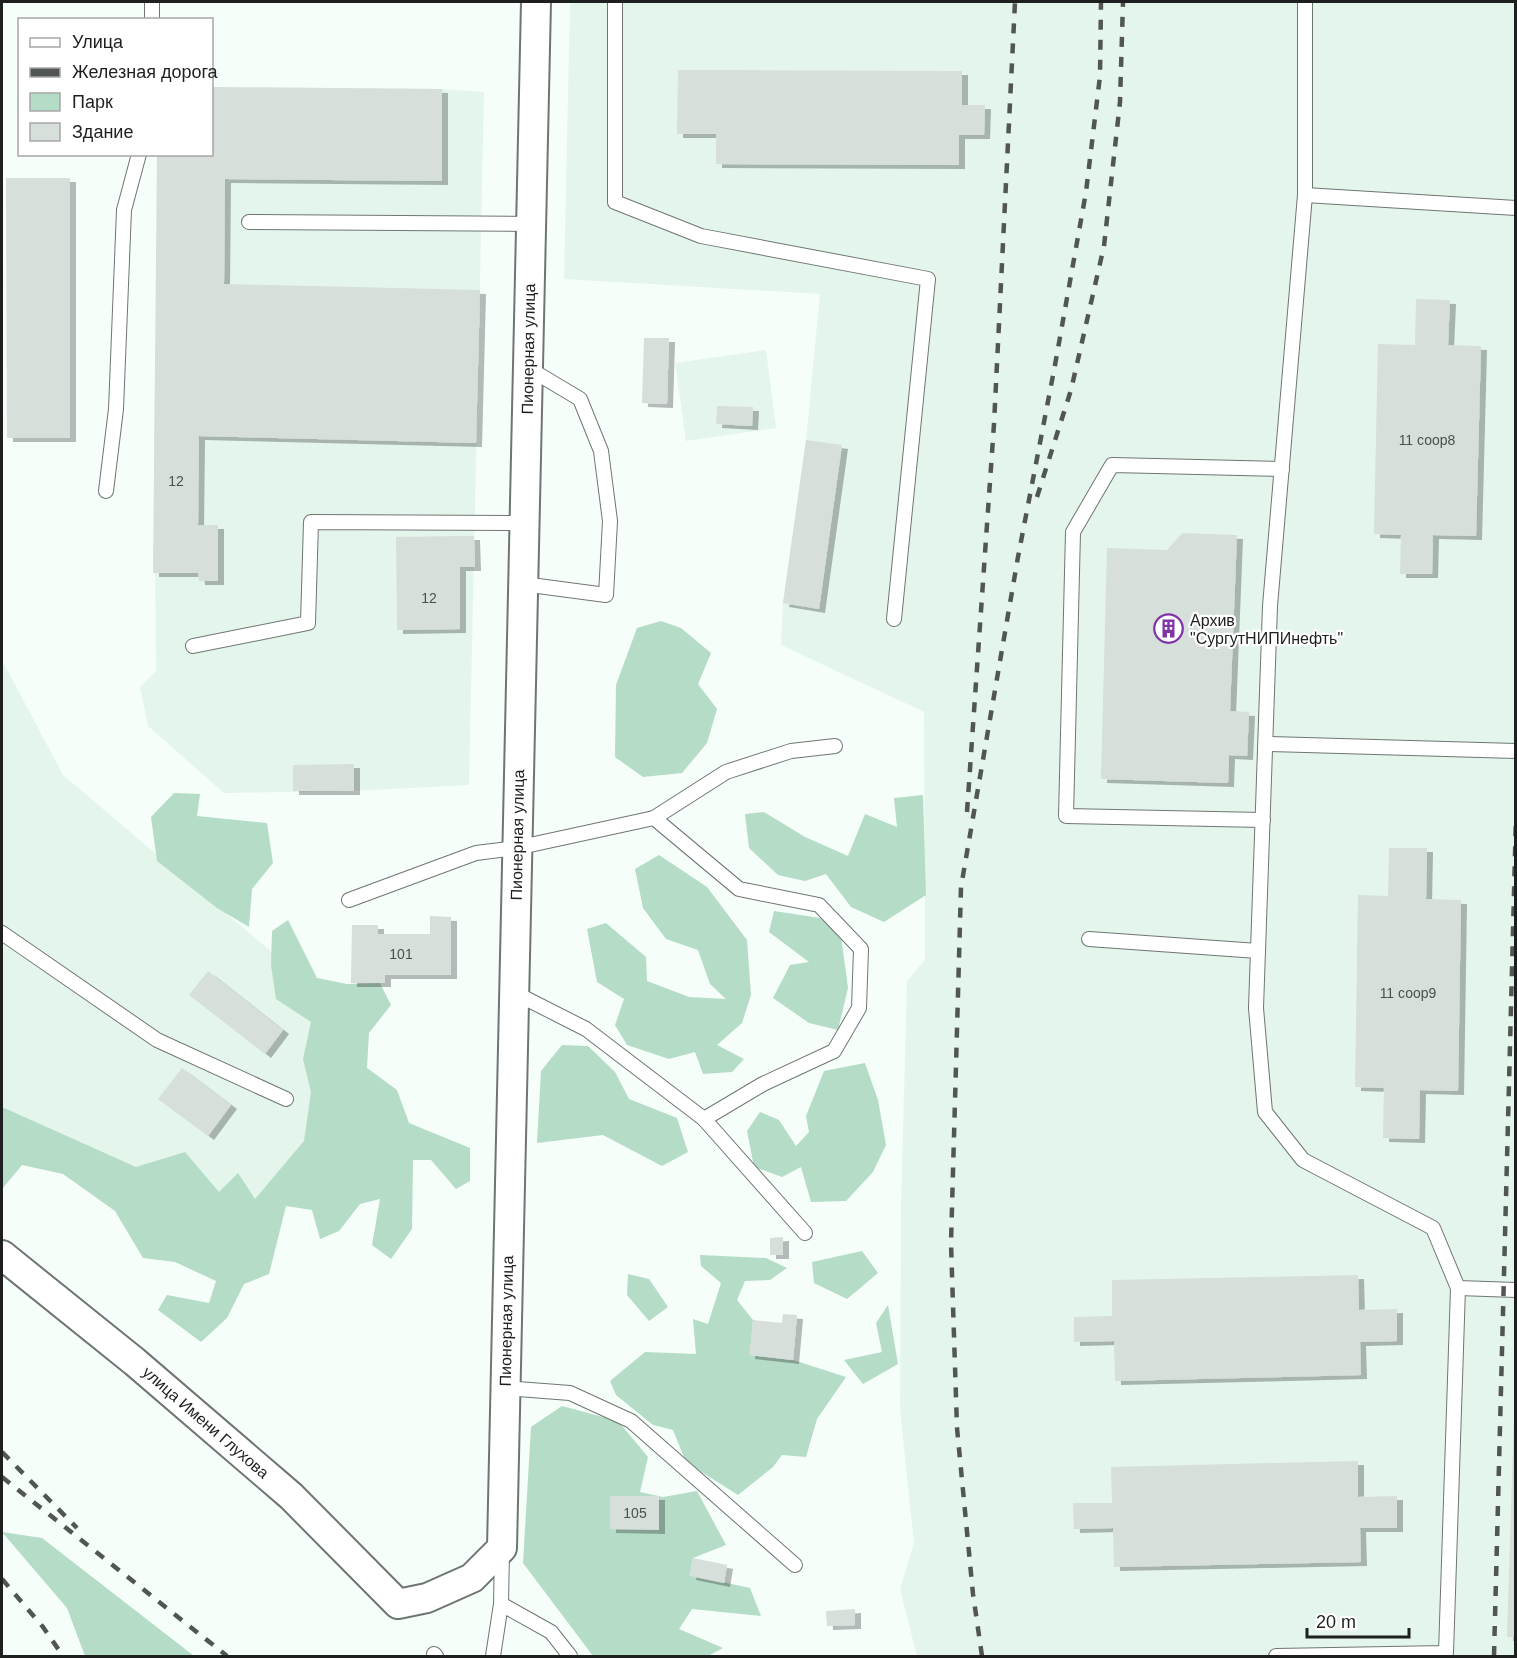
<svg xmlns="http://www.w3.org/2000/svg" width="1517" height="1658" font-family="Helvetica,sans-serif">
<defs>
<filter id="shadow"><feDropShadow dx="6" dy="4" stdDeviation="0" flood-color="#0004"/></filter>
</defs>
<rect width="100%" height="100%" fill="#f5fef9"/>
<g fill="#e4f5ec">
<polygon points="570,2 1515,2 1515,1656 917,1656 900,1589 914,1543 900,1410 901,1206 907,981 925,960 924,712 781,645 783,603 806,440 820,294 564,279"/>
<polygon points="212,87 442,89 484,92 469,785 354,791 224,793 148,726 140,687 156,671 154,436 157,283 212,154"/>
<polygon points="766,350 776,428 686,441 675,363"/>
<polygon points="2,660 63,775 359,1026 261,1231 2,1115"/>
</g>
<g fill="#b4dcc7">
<polygon points="661,621 681,628 711,653 698,684 717,709 707,743 682,773 643,777 615,757 616,685 637,628"/>
<polygon points="174,793 200,794 197,816 267,823 273,863 252,889 249,927 217,908 157,861 151,817"/>
<polygon points="923,795 926,895 884,922 851,907 826,874 805,881 778,875 749,848 745,814 764,812 805,837 848,856 865,814 897,827 894,798"/>
<polygon points="659,855 707,887 747,940 751,995 742,1023 717,1045 744,1059 732,1072 703,1074 695,1052 669,1059 627,1045 615,1025 624,999 597,982 587,929 606,923 646,957 647,981 689,997 726,999 710,984 698,950 666,939 643,908 635,869"/>
<polygon points="774,911 820,918 841,936 848,988 838,1030 809,1023 773,998 790,965 809,962 769,932"/>
<polygon points="288,920 317,978 347,984 380,983 391,1005 369,1033 367,1068 397,1090 409,1123 470,1148 470,1181 456,1189 431,1160 413,1160 412,1229 391,1259 372,1245 380,1199 360,1204 339,1231 320,1239 312,1210 286,1206 269,1274 244,1284 227,1318 201,1342 158,1310 167,1295 209,1303 216,1281 175,1262 143,1258 115,1211 63,1174 22,1165 2,1189 2,1107 136,1167 185,1152 219,1192 238,1173 255,1199 304,1141 311,1092 303,1059 311,1022 276,999 271,965 272,931"/>
<polygon points="562,1045 588,1046 615,1072 629,1099 677,1118 688,1152 662,1166 603,1135 537,1143 541,1071"/>
<polygon points="865,1063 878,1100 886,1145 873,1172 846,1201 811,1202 801,1167 782,1177 754,1167 747,1131 760,1112 779,1120 796,1146 809,1132 806,1116 824,1071"/>
<polygon points="862,1251 878,1273 847,1299 814,1283 812,1262"/>
<polygon points="700,1255 766,1258 787,1268 770,1280 745,1281 737,1300 753,1320 750,1355 793,1360 846,1377 817,1419 806,1457 782,1455 773,1467 738,1495 686,1462 673,1430 653,1425 616,1395 610,1381 645,1352 696,1354 693,1319 708,1324 721,1283 701,1266"/>
<polygon points="628,1274 649,1279 668,1307 649,1321 627,1295"/>
<polygon points="888,1305 898,1364 863,1384 844,1360 882,1352 876,1323"/>
<polygon points="562,1406 618,1421 648,1457 640,1492 663,1497 697,1491 726,1545 693,1558 690,1575 750,1588 761,1616 692,1609 679,1629 723,1648 708,1656 593,1656 523,1563 531,1427"/>
<polygon points="2,1532 42,1538 194,1656 85,1656 67,1608"/>
</g>
<g fill="#d6dfda" filter="url(#shadow)">
<polygon points="678,70 962,71 962,105 985,105 984,135 959,135 959,165 716,164 716,134 677,134"/>
<polygon points="212,87 442,89 442,181 225,179 224,284 480,290 476,443 199,436 198,525 218,525 218,581 199,581 198,573 153,573 157,154 212,154"/>
<polygon points="6,178 70,178 70,438 7,438"/>
<polygon points="1416,299 1450,300 1448,345 1481,346 1476,536 1433,535 1432,574 1400,574 1401,535 1374,534 1378,344 1415,345"/>
<polygon points="644,338 669,338 667,404 642,403"/>
<polygon points="717,406 753,407 752,426 716,424"/>
<polygon points="806,440 842,445 819,609 783,603"/>
<polygon points="1182,533 1237,535 1230,711 1249,712 1247,756 1229,755 1228,783 1101,779 1107,548 1167,550"/>
<polygon points="460,536 474,536 475,567 460,567 460,629 397,630 396,537"/>
<polygon points="354,764 354,791 293,791 293,765"/>
<polygon points="1389,848 1427,848 1426,899 1461,900 1458,1091 1420,1090 1419,1139 1383,1138 1384,1088 1355,1087 1358,895 1388,896"/>
<polygon points="430,916 451,917 451,975 385,975 385,983 351,983 352,925 378,925 378,934 430,934"/>
<polygon points="208,971 283,1030 265,1054 189,995"/>
<polygon points="182,1068 231,1105 208,1136 158,1099"/>
<polygon points="783,1237 783,1255 770,1255 770,1238"/>
<polygon points="1358,1275 1359,1310 1397,1309 1397,1341 1360,1342 1361,1375 1115,1381 1114,1341 1074,1342 1074,1317 1112,1316 1112,1280"/>
<polygon points="783,1314 797,1315 793,1360 749,1355 753,1320 782,1323"/>
<polygon points="1514,1414 1515,1414 1515,1637 1507,1637"/>
<polygon points="1358,1461 1358,1497 1397,1496 1397,1528 1360,1528 1361,1562 1114,1567 1113,1528 1074,1529 1073,1503 1112,1503 1111,1467"/>
<polygon points="610,1496 659,1496 659,1530 610,1529"/>
<polygon points="693,1558 727,1565 724,1583 690,1576"/>
<polygon points="855,1609 855,1625 827,1626 826,1611"/>
</g>
<g fill="none" stroke-linecap="round" stroke-linejoin="round">
<defs>
<g id="service">
<polyline points="615,2 615,202 701,236 928,279 894,619"/>
<polyline points="152,20 152,2"/>
<polyline points="1305,195 1516,208"/>
<polyline points="249,222 531,224"/>
<polyline points="106,491 116,409 124,210 139,154"/>
<polyline points="523,584 606,595 610,521 601,451 580,399 528,368"/>
<polyline points="193,646 308,623 311,522 524,523"/>
<polyline points="1266,744 1516,751"/>
<polyline points="654,818 726,772 791,751 835,746"/>
<polyline points="1263,820 1066,816 1073,532 1112,465 1282,469"/>
<polyline points="349,900 476,853 516,848 654,818 739,889 819,905 861,949 859,1008 834,1051 763,1084 704,1119"/>
<polyline points="2,933 157,1040 286,1099"/>
<polyline points="1089,939 1258,951"/>
<polyline points="513,992 586,1029 704,1119 805,1233"/>
<polyline points="1458,1288 1516,1290"/>
<polyline points="505,1388 570,1393 631,1421 795,1565"/>
<polyline points="501,1604 551,1632 570,1656"/>
<polyline points="434,1654 436,1656"/>
<polyline points="493,1656 501,1604 502,1551"/>
<polyline points="1276,1656 1446,1653 1458,1288 1433,1228 1303,1160 1265,1112 1256,1008 1270,606 1305,195 1305,2"/>
</g>
<polyline id="minor" points="2,1255 135,1362 291,1496 398,1604 427,1598 472,1578 502,1548 536,2"/>
</defs>
<use href="#service" stroke="#6f7672" stroke-width="16"/>
<use href="#minor" stroke="#6f7672" stroke-width="32"/>
<use href="#service" stroke="#fff" stroke-width="14"/>
<use href="#minor" stroke="#fff" stroke-width="28"/>
<g stroke="#515653" stroke-width="4.5" stroke-dasharray="10 10" stroke-linecap="butt">
<polyline points="1037,497 1071,390 1104,246 1120,102 1123,2"/>
<polyline points="967,812 994,424 1015,2"/>
<polyline points="2,1452 77,1528"/>
<polyline points="2,1477 227,1656"/>
<polyline points="2,1579 43,1627 63,1656"/>
<polyline points="982,1656 973,1594 957,1428 951,1243 961,887 1018,557 1055,365 1086,192 1100,76 1101,2"/>
<polyline points="1494,1656 1516,816"/>
</g>
</g>
<defs>
<symbol id="building-ring" viewBox="-11 -11 22 22"><circle r="9.5" fill="#fff" stroke="#8034a5" stroke-width="1.5"/><path d="M-4-6H4V6H1V3H-1V6H-4ZM-2.5-4.3h1.7v1.8h-1.7ZM.8-4.3h1.7v1.8H.8ZM-2.5-1h1.7V.8h-1.7ZM.8-1h1.7V.8H.8Z" fill="#8034a5"/></symbol>
</defs>
<g fill-rule="evenodd">
<use href="#building-ring" x="1152" y="612" width="33" height="33"/>
</g>
<g text-anchor="middle" stroke-width="4.5" stroke-linejoin="round" paint-order="stroke">
<g font-size="14" fill="#4b504d">
<text x="1427" y="445">11 соор8</text>
<text x="176" y="486">12</text>
<text x="429" y="603">12</text>
<text x="401" y="959">101</text>
<text x="1408" y="998">11 соор9</text>
<text x="635" y="1518">105</text>
</g>
<g font-size="16" fill="#1d201e" stroke="#fff">
<text transform="translate(528 349) rotate(-89)" y="6">Пионерная улица</text>
<text transform="translate(517 835) rotate(-89)" y="6">Пионерная улица</text>
<text transform="translate(506 1321) rotate(-89)" y="6">Пионерная улица</text>
<text transform="translate(206 1422) rotate(41)" y="6">улица Имени Глухова</text>
</g>
<g font-size="16" fill="#1d201e" stroke="#fff" text-anchor="start">
<text x="1190" y="626">Архив<tspan x="1190" dy="18">"СургутНИПИнефть"</tspan></text>
</g>
</g>
<rect width="1517" height="1658" fill="none" stroke="#1d201e" stroke-width="6"/>
<rect x="18" y="18" width="195" height="138" fill="#ffffff" stroke="#a5a6a5" stroke-width="1.5"/>
<rect x="30" y="38" width="30" height="9" fill="#ffffff" stroke="#a5a6a5" stroke-width="1.5"/>
<text x="72" y="48" font-size="18" fill="#1d201e">Улица</text>
<rect x="30" y="68" width="30" height="9" fill="#515653" stroke="#a5a6a5" stroke-width="1.5"/>
<text x="72" y="78" font-size="18" fill="#1d201e">Железная дорога</text>
<rect x="30" y="93" width="30" height="18" fill="#b4dcc7" stroke="#a5a6a5" stroke-width="1.5"/>
<text x="72" y="108" font-size="18" fill="#1d201e">Парк</text>
<rect x="30" y="123" width="30" height="18" fill="#d6dfda" stroke="#a5a6a5" stroke-width="1.5"/>
<text x="72" y="138" font-size="18" fill="#1d201e">Здание</text>
<path d="M1307 1628v9h102v-9" fill="none" stroke="#1d201e" stroke-width="3"/>
<text x="1316" y="1628" font-size="18" fill="#1d201e" stroke="#ffffff" stroke-width="4.5" paint-order="stroke">20 m</text>
</svg>
